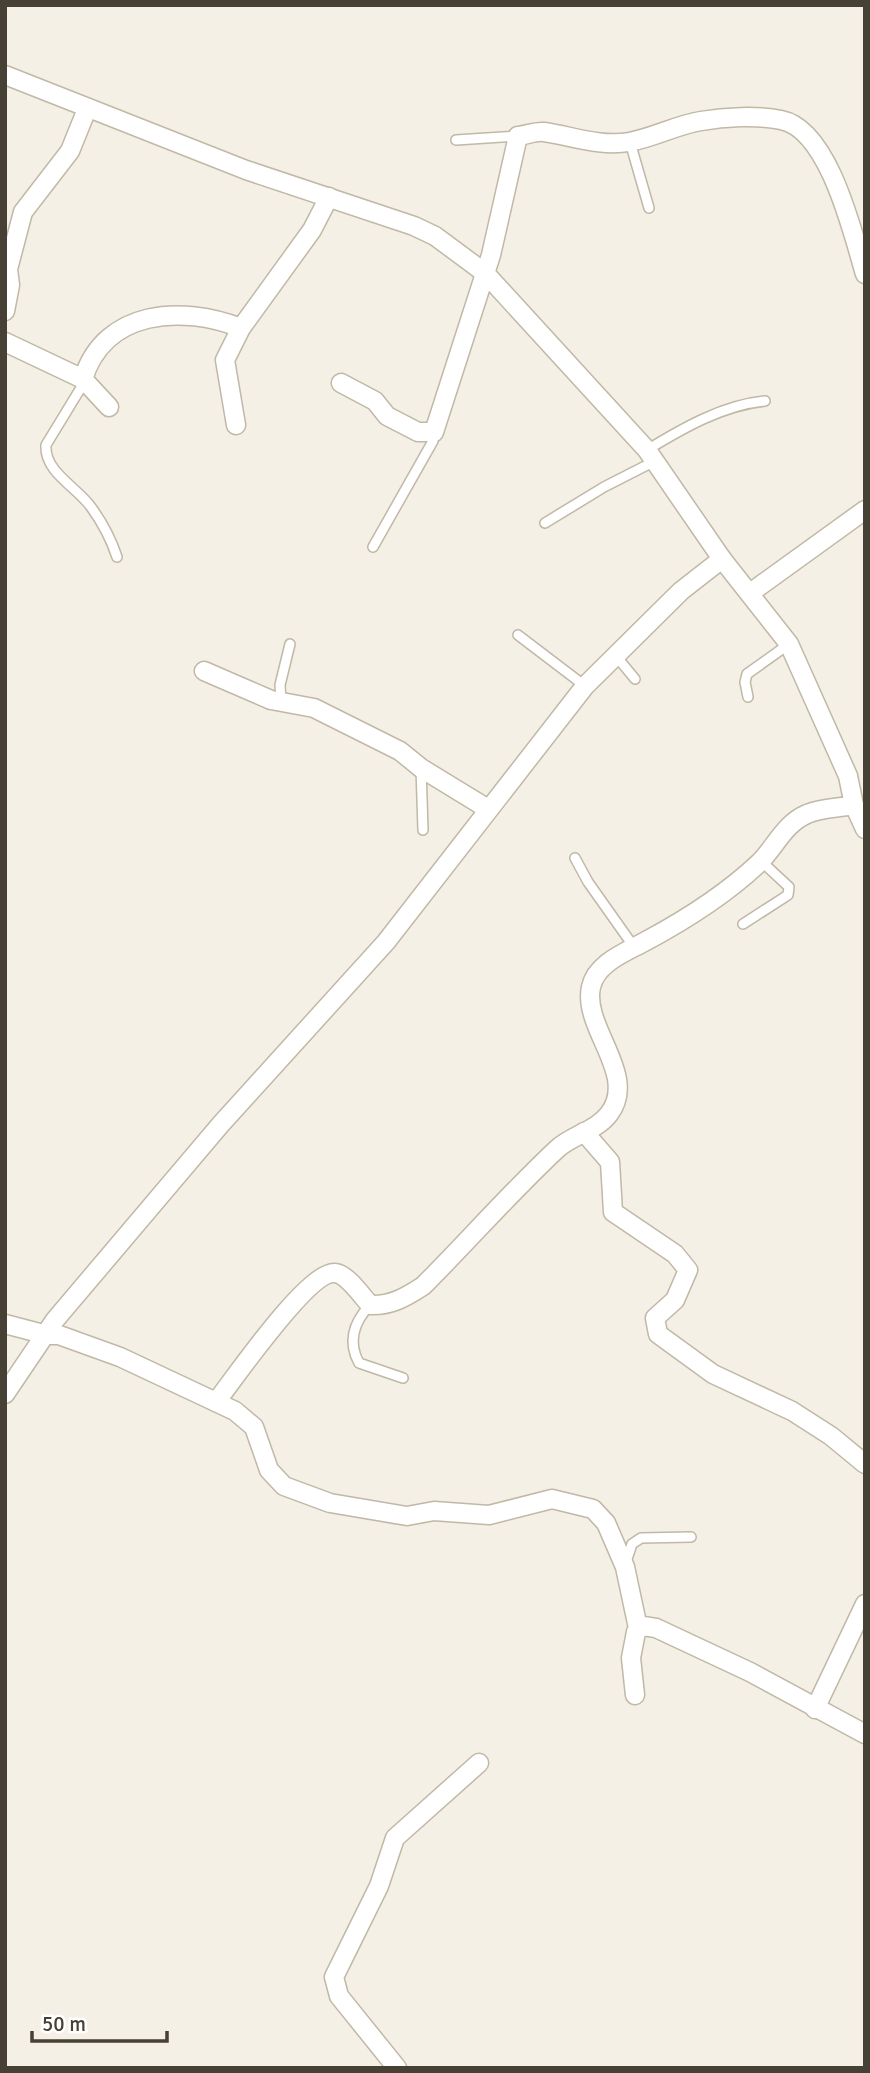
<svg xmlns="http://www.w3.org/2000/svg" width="870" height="2073" font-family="Signika,sans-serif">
<rect width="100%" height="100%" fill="#f4f0e5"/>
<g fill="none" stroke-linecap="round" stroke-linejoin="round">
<defs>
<g id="service">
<polyline points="456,140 518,136"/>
<polyline points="630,142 649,208"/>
<path d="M 85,381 L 46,445 C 44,472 77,487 91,507 C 102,522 111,539 117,557"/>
<path d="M 647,450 C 683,428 723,405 765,401"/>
<polyline points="545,523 604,487 655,461"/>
<polyline points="373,547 433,441 434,432"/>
<polyline points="518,635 585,686"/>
<polyline points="616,656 635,679"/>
<polyline points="748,697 745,682 747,674 789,644"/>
<polyline points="281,701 280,685 290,644"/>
<polyline points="421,768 423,830"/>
<polyline points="575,858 588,882 634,947"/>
<polyline points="743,924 788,895 789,887 761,861"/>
<path d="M 370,1305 C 354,1322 347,1341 359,1363 L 403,1378"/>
<polyline points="626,1562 632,1544 641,1538 691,1537"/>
</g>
<g id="minor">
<polyline points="5,75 246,170 414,226 435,236 485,273 647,450 722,559 789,644 848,776 854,805 865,829"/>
<polyline points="5,311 10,285 8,269 23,212 70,151 87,109"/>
<polyline points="5,342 83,379 109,407"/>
<path d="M 83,379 C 105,309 182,305 241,328"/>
<path d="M 341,383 L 375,401 L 387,416 L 418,432 L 434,432 L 491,255 L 518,136 C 526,135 536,131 544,132 C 572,136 600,147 629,142 C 653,138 676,125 701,121 C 724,117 757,115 781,120 C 829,129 853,234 865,274"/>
<polyline points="236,425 225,360 241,328 312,230 329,197"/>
<polyline points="750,593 865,510"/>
<polyline points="204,671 271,700 314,708 400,751 421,768 488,809"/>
<polyline points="584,1132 610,1162 613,1212 675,1254 688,1270 675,1300 655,1318 658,1334 713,1374 792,1411 831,1436 865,1464"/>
<polyline points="5,1324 47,1335 59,1335 120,1357 235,1411 254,1427 269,1470 284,1486 330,1503 407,1516 434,1511 489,1515 552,1499 593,1509 606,1523 625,1567 638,1628"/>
<polyline points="5,1394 55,1320 221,1124 386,942 585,686 681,591 722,559"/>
<path d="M 216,1402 C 234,1379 308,1271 335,1273 C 347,1274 362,1296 370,1305 C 391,1306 406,1297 423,1286 C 468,1241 510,1193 557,1149 C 572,1135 596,1131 609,1114 C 639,1075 582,1028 591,987 C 596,963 626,952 646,941 C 687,919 725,895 759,863 C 776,846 784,824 807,814 C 820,808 839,808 854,805"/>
<polyline points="635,1695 631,1658 636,1632 643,1626 656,1628 750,1672 865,1734"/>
<polyline points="815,1709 865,1604"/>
<polyline points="397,2068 339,1996 334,1977 379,1886 395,1838 479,1763"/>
</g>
</defs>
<use href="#service" stroke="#c1b8a6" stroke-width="12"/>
<use href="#minor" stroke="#c1b8a6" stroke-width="21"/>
<use href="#service" stroke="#fff" stroke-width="9"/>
<use href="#minor" stroke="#fff" stroke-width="18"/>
</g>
<rect width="870" height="2073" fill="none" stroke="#474034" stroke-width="14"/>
<path d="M32 2031v10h135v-10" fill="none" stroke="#474034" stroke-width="3.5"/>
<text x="42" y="2031" font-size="21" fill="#474034" stroke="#ffffff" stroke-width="5" paint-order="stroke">50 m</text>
</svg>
